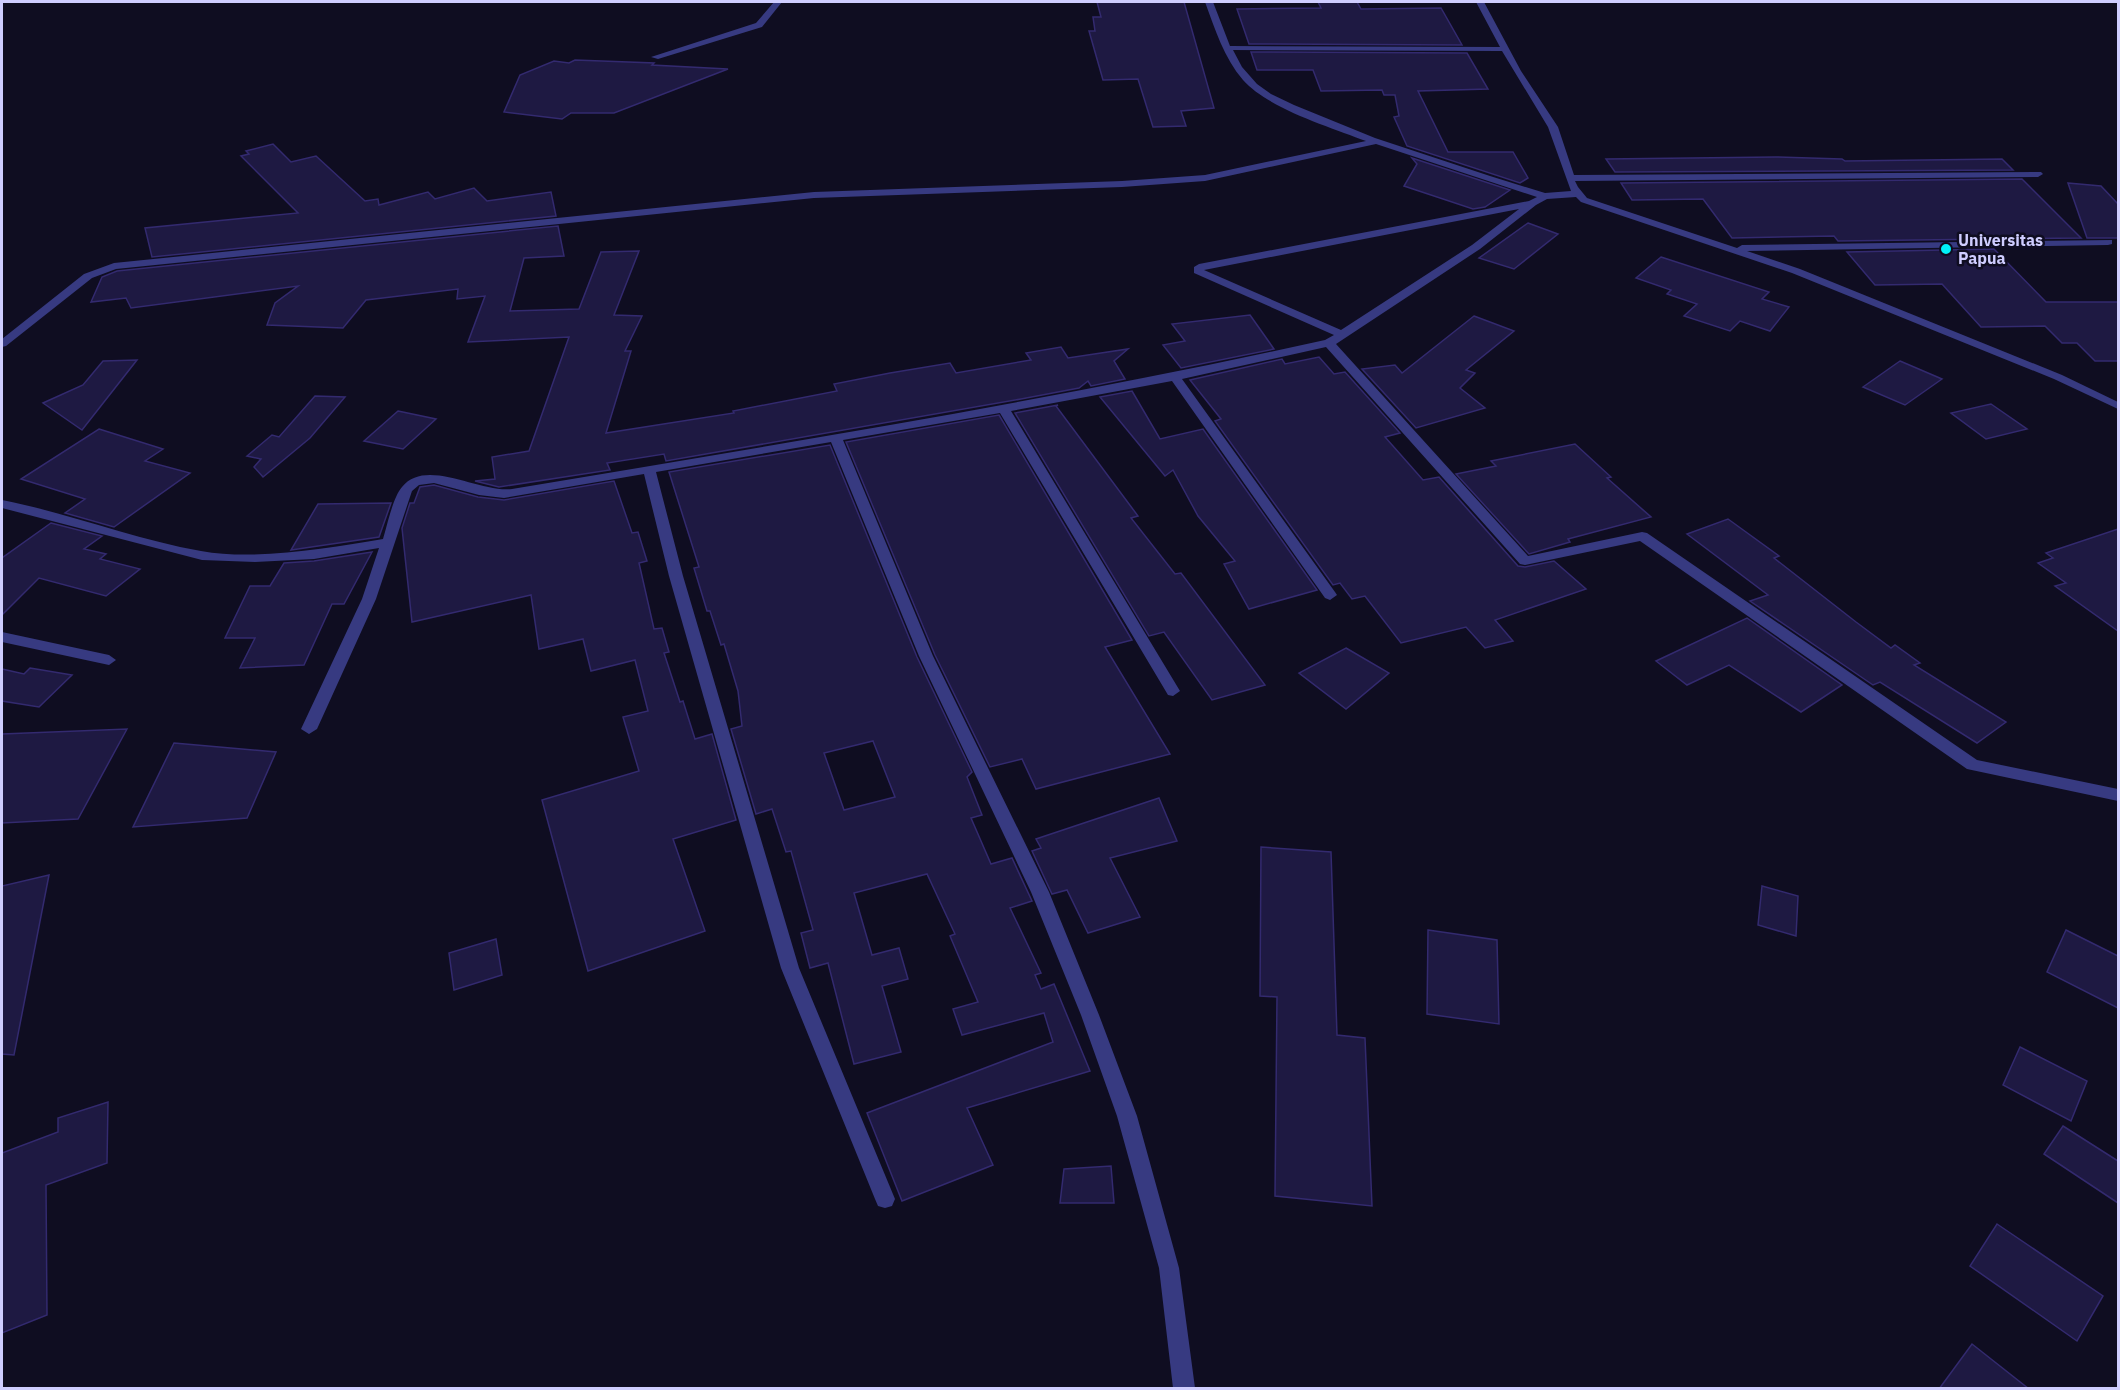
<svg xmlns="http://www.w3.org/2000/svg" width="2120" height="1390" font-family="'IBM Plex Sans',sans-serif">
<rect width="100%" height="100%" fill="#0f0d21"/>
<g fill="#1e1942" stroke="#332a6f" stroke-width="1.5" fill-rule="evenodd">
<polygon points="1097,2 1184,2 1214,108 1181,111 1186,126 1153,127 1138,79 1103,80 1089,31 1095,31 1093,17 1101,17"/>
<polygon points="1318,2 1357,2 1361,9 1441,8 1462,45 1249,44 1237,9 1321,8"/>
<polygon points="1251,52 1467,53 1488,89 1418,91 1448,152 1513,152 1528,178 1520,183 1407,146 1394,117 1399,116 1395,95 1384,95 1382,90 1321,91 1313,70 1257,70"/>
<polygon points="575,60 654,63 652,65 728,69 614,113 571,113 562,119 504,112 520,75 554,61 569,63"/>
<polygon points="273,144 291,162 316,156 365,201 378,199 379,205 428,192 435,199 474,188 487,201 551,192 556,216 152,257 145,228 298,213 241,156 249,154 246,151"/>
<polygon points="1776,157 1842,159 1845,161 2002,159 2013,170 1615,172 1606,159"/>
<polygon points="1412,158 1510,190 1485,207 1473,209 1404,186 1417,164"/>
<polygon points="2022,179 2081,238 1838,241 1834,236 1732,238 1703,199 1632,200 1621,183"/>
<polygon points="2068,183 2101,186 2118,204 2118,238 2087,238"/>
<polygon points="1528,223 1558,234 1514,269 1479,258"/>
<polygon points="558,226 564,256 524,258 510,311 579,309 601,252 639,251 614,315 642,316 625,351 631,351 606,433 734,413 733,411 837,391 834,384 890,373 950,363 956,373 1031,360 1026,353 1061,347 1068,358 1128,349 1114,361 1125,379 1091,386 1088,381 1079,388 1021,399 666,461 664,454 607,463 610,470 499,487 475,481 495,479 492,457 529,451 569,337 468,342 485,296 457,299 458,289 366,300 343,328 267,325 275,303 298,286 131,308 126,298 91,302 102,277 117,271"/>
<polygon points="1994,249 2046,302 2118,302 2118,361 2095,361 2077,343 2062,343 2045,326 1981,327 1942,284 1875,285 1847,252"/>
<polygon points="1661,257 1769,292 1762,299 1789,307 1770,331 1740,321 1730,331 1684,316 1697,304 1667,294 1671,290 1636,278"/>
<polygon points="1250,315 1274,349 1181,368 1163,345 1185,341 1172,324"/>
<polygon points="1474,316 1514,331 1466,370 1475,373 1460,388 1485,408 1416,428 1362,369 1395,365 1402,373"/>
<polygon points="1319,357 1334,374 1345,372 1400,433 1385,437 1423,480 1439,477 1518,566 1525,567 1554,561 1586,589 1495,620 1513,641 1485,648 1466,627 1401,643 1365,596 1352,599 1340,583 1333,585 1215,421 1221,419 1190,380 1282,359 1285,364"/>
<polygon points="137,360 82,430 43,403 83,385 103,361"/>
<polygon points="1900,361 1942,379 1905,405 1863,387"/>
<polygon points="1132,391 1160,439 1203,429 1317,590 1249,609 1224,564 1235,561 1198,516 1173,470 1165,476 1100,397"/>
<polygon points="315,396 345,397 310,438 263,477 254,467 261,459 247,456 272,435 279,437"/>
<polygon points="1991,404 2027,429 1986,439 1951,413"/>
<polygon points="1058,405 1056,406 1138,516 1131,518 1175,574 1181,573 1265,685 1212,700 1164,632 1149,636 1015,413"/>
<polygon points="398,411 436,419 403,449 364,441"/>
<polygon points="999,415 1132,640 1105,647 1170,754 1036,789 1022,759 990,767 935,655 846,442"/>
<polygon points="99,429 163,449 145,461 190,473 114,527 65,513 85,499 21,479"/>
<polygon points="1575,444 1611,477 1607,478 1651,517 1568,539 1570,542 1529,554 1456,474 1496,466 1491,461"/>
<path d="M 830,445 L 917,657 L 972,772 L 967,777 L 982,815 L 971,818 L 991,864 L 1012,858 L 1032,901 L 1010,908 L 1041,973 L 1035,975 L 1041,989 L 1054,984 L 1090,1071 L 967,1108 L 993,1165 L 902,1201 L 867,1113 L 1053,1042 L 1044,1013 L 962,1035 L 953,1009 L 978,1002 L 950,936 L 955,934 L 927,874 L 854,893 L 872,955 L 899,948 L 908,979 L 882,986 L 901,1052 L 854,1064 L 828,963 L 810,968 L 801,933 L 813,930 L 791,851 L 786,852 L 772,809 L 756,814 L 731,729 L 742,726 L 738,691 L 724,644 L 721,645 L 710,611 L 707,611 L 694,568 L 699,567 L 669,472 ZM 873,741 L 895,797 L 844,810 L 824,753 Z"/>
<polygon points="614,481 632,533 638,532 647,561 639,563 654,629 662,628 669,652 664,653 680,702 683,701 695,739 712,734 736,820 673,839 705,931 588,971 542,800 639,771 623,717 648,711 635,660 591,671 583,639 539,649 531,595 412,622 402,528 410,503 414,503 420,487 434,485 478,497 504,500"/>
<polygon points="391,503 379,537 291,550 318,504"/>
<polygon points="1728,519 1779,556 1774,558 1856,622 1891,648 1895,645 1920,663 1914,665 2006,722 1977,743 1880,682 1873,685 1750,601 1768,595 1687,534"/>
<polygon points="51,523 102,536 84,549 106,554 100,559 140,569 106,596 39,578 2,615 2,558"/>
<polygon points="2118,529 2118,631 2055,586 2066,583 2038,563 2053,558 2046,553"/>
<polygon points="372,552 344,604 332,604 304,665 240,668 255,638 225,638 250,586 270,586 284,563 314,561"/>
<polygon points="1747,618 1842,685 1801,712 1729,665 1687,685 1656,661"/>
<polygon points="1346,648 1389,673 1346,709 1299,673"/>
<polygon points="30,668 72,675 39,707 2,701 2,669 24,674"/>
<polygon points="127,729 78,819 2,823 2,734"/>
<polygon points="174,743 276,752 247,818 133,827"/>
<polygon points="1159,798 1177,841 1110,858 1140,917 1088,933 1067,890 1052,894 1032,851 1041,848 1036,839"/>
<polygon points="1261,847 1331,852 1337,1035 1365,1038 1372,1206 1275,1196 1277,997 1260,996"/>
<polygon points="49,875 14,1055 2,1054 2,886"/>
<polygon points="1762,886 1798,896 1796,936 1758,925"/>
<polygon points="1428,930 1497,940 1499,1024 1427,1014"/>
<polygon points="2066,930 2118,956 2118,1008 2047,972"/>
<polygon points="496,939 502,975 454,990 449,953"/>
<polygon points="2020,1047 2087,1081 2071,1121 2003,1085"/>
<polygon points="108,1102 107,1163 46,1185 47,1315 2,1333 2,1153 58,1132 58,1118"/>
<polygon points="2063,1126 2118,1161 2118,1203 2044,1154"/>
<polygon points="1111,1166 1114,1203 1060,1203 1064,1169"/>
<polygon points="1997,1224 2103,1296 2077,1341 1970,1266"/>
<polygon points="1972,1344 2029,1389 1939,1389"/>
</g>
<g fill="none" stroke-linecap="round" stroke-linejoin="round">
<g fill="#373a81" fill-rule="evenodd">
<polygon points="774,2 782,2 762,27 658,59 651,57 756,23"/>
<path d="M 1205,2 L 1213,2 L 1230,46 L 1500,47 L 1476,2 L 1484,2 L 1521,71 L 1558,127 L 1574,175 L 2041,172 L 2043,174 L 2038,177 L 1575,181 L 1578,187 L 1587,198 L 1737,248 L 1742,245 L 2112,240 L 2112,244 L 2108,245 L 1747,251 L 1800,269 L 2062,375 L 2118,402 L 2118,409 L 2054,379 L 1792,273 L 1581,202 L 1576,197 L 1547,199 L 1536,205 L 1480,249 L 1336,344 L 1528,556 L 1642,532 L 1647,533 L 1977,760 L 2118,789 L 2118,801 L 1967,769 L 1640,541 L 1525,565 L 1520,564 L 1326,347 L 1182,379 L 1335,592 L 1337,595 L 1330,600 L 1325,598 L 1172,381 L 1011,411 L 1180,691 L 1173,696 L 1168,695 L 1000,413 L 843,440 L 933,656 L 1049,892 L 1099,1015 L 1137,1116 L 1179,1268 L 1195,1388 L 1173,1388 L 1159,1268 L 1117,1116 L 1081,1015 L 1031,892 L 919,656 L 831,442 L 656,472 L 683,576 L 799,968 L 895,1199 L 892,1206 L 885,1208 L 878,1206 L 875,1199 L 781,968 L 669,576 L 644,474 L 504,498 L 479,495 L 434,483 L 419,485 L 412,491 L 376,599 L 317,729 L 309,734 L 301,729 L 362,599 L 379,548 L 314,559 L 255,562 L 202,560 L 2,508 L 2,500 C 69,513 133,539 201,551 C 256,561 328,548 383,539 C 387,526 393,497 402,487 C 426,457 479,493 512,489 C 784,443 1056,400 1325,340 L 1334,335 L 1194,273 L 1194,267 L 1199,264 L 1529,201 L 1537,197 L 1376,144 L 1205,181 L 1122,187 L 814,198 L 116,269 L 92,278 L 6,346 L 2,347 L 2,339 L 84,274 L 114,263 L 814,192 L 1122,181 L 1205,175 L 1366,141 C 1330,127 1269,109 1243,80 C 1224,58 1215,29 1205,2 ZM 1233,50 L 1502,51 L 1548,127 L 1571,191 L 1545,193 L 1490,176 L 1375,138 L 1294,105 L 1271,94 L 1257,84 L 1242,67 ZM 1519,209 L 1472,245 L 1341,330 L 1204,270 Z"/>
<polygon points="2,632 109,655 116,660 109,665 2,642"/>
</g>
</g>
<circle fill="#00f1f8" stroke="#0f0d21" stroke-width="2" cx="1946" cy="249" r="6"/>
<g text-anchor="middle" stroke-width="5" stroke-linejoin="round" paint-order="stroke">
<g font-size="16" font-weight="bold" fill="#cfcdff" stroke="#0f0d21" text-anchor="start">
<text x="1958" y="246">Universitas<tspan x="1958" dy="18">Papua</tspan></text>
</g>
</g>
<rect width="2120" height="1390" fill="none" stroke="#cfcdff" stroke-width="6"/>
</svg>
